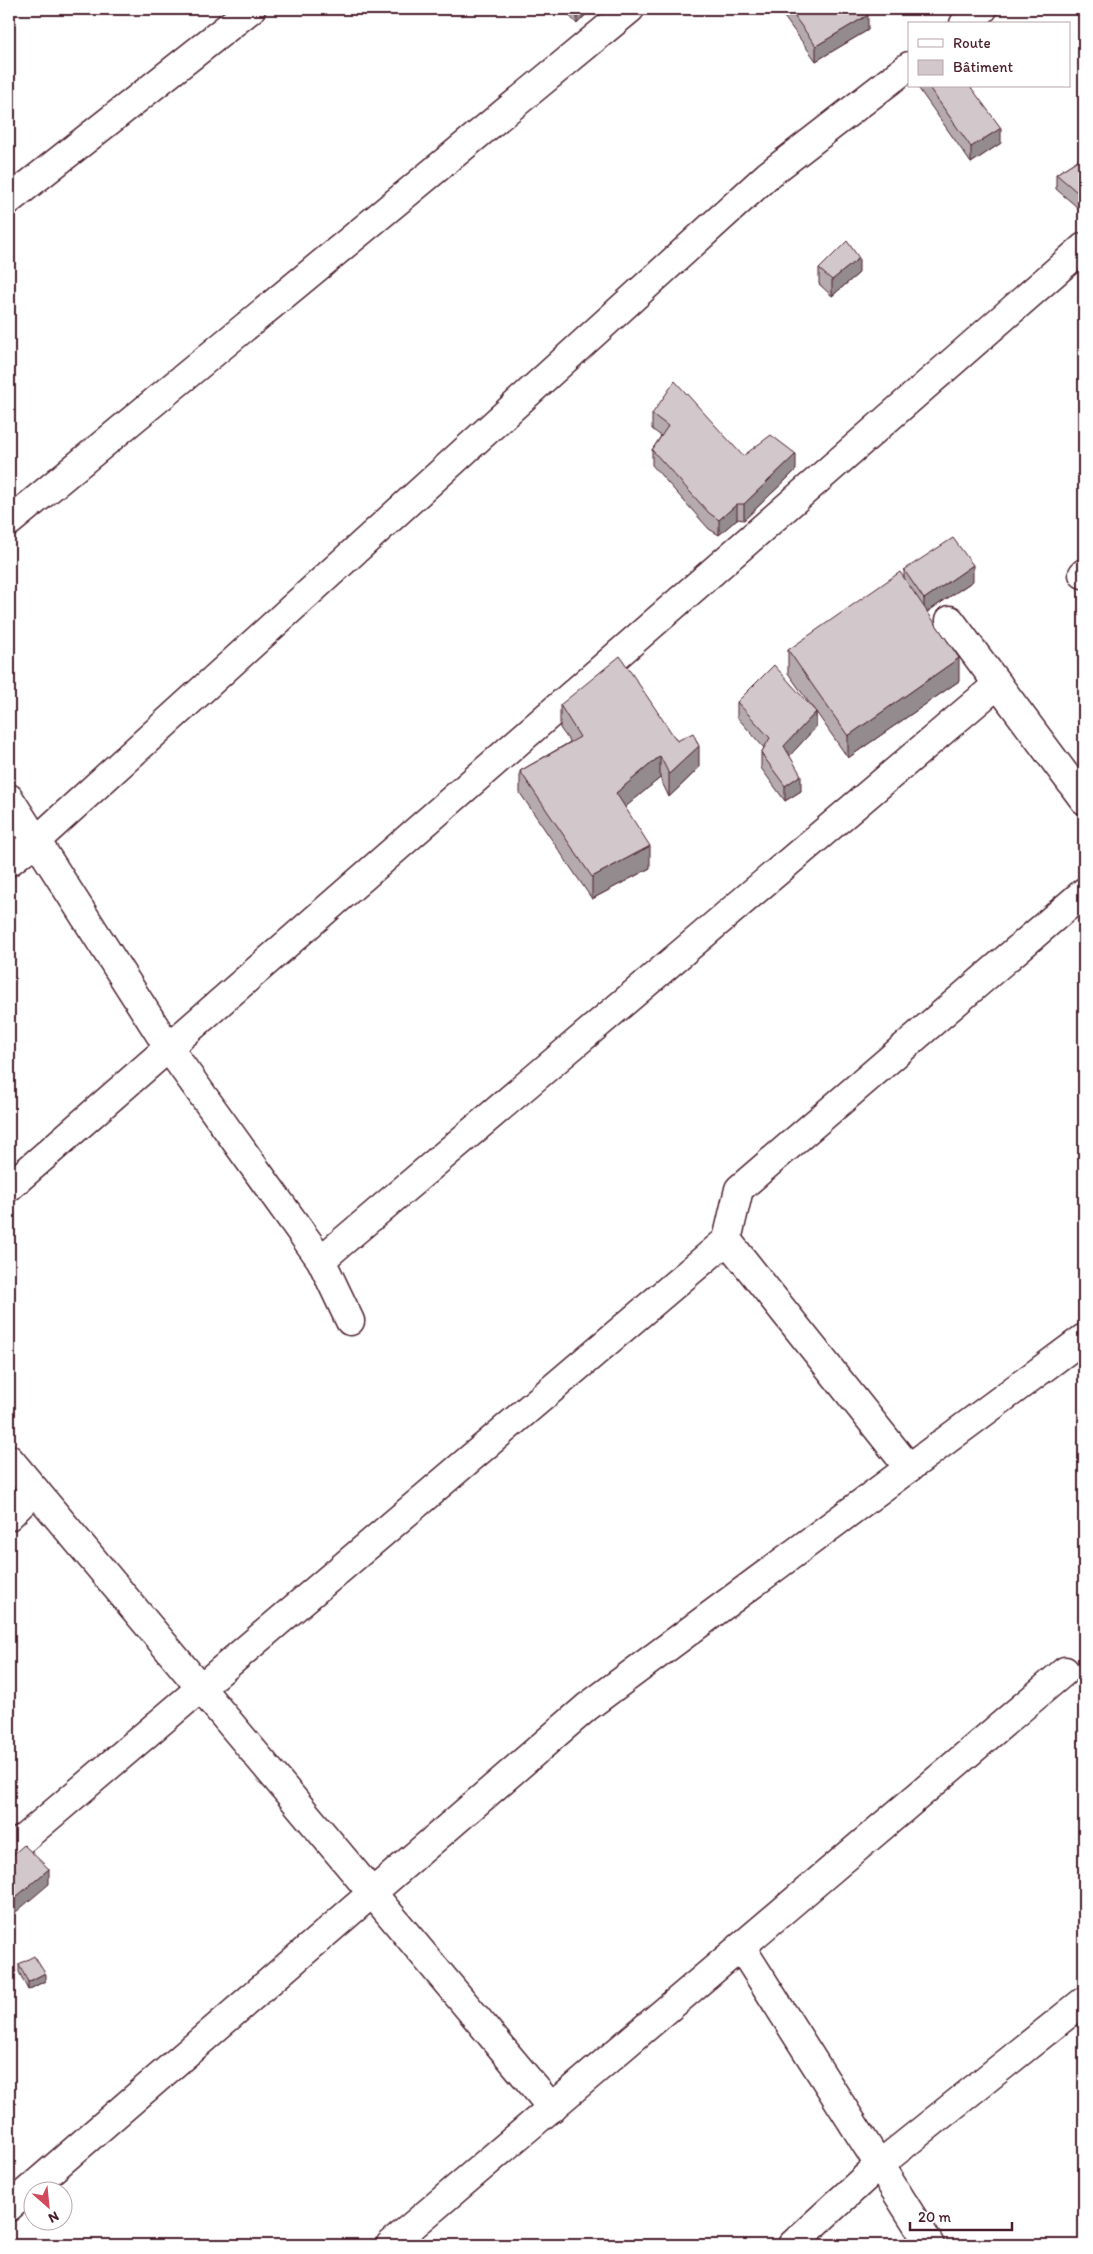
<svg xmlns="http://www.w3.org/2000/svg" width="1093" height="2254" font-family="Itim,sans-serif">
<rect width="100%" height="100%" fill="#fff"/>
<filter id="ink" filterUnits="userSpaceOnUse"><feTurbulence type="fractalNoise" baseFrequency=".02" numOctaves="2"/><feDisplacementMap in="SourceGraphic" scale="10" xChannelSelector="R" yChannelSelector="G"/><feConvolveMatrix kernelMatrix="1 2 1 2 8 2 1 2 1" color-interpolation-filters="sRGB"/></filter>
<g filter="url(#ink)">
<g fill="none" stroke-linecap="round" stroke-linejoin="round">
<defs>
<g id="minor">
<polyline points="964,24 983,9"/>
<polyline points="9,200 251,9"/>
<polyline points="9,522 630,9"/>
<polyline points="1083,574 1084,573"/>
<polyline points="950,620 1084,800"/>
<polyline points="9,798 168,1047 321,1260 350,1321"/>
<polyline points="9,862 36,841 768,175 909,66"/>
<polyline points="9,1187 1084,247"/>
<polyline points="727,1240 909,1468"/>
<polyline points="321,1260 998,684"/>
<polyline points="9,1459 552,2108"/>
<polyline points="9,1516 35,1490"/>
<polyline points="9,1851 727,1240 739,1189 1084,892"/>
<polyline points="741,1947 930,2245"/>
<polyline points="9,2207 587,1707 1084,1338"/>
<polyline points="390,2245 1065,1671"/>
<polyline points="792,2245 879,2165 1084,2001"/>
</g>
</defs>
<use href="#minor" stroke="#4a1f2b" stroke-width="31"/>
<use href="#minor" stroke="#fff" stroke-width="28"/>
</g>
<g fill="#b5abaf" stroke="#4a1f2b">
<polygon points="563,9 591,9 577,24"/>
<polygon points="782,9 864,9 868,30 816,61 782,14"/>
<polygon points="919,86 970,86 1001,143 971,163 919,89"/>
<polygon points="1084,156 1084,213 1056,189 1056,174"/>
<polygon points="819,269 859,273 832,296 819,284"/>
<polygon points="652,414 743,456 796,470 744,520 737,519 719,535 709,529 652,465 652,450 661,436 652,429"/>
<polygon points="904,570 973,581 927,612 959,681 848,758 816,712 816,727 789,756 801,791 785,801 761,768 761,753 764,748 737,717 737,702 814,710 788,673 788,650 904,579"/>
<polygon points="560,705 677,741 699,768 669,797 660,778 625,807 650,868 592,899 520,793 520,771 570,742 560,728"/>
<polygon points="19,1964 45,1981 28,1990 19,1972"/>
</g>
<g fill="#938b8e" stroke="#4a1f2b">
<polygon points="577,9 591,9 577,24"/>
<polygon points="868,15 868,30 816,61 816,46"/>
<polygon points="1001,128 1001,143 971,163 971,147"/>
<polygon points="859,258 859,273 832,296 832,280"/>
<polygon points="796,454 796,470 744,520 744,504"/>
<polygon points="737,504 737,519 719,535 719,520"/>
<polygon points="973,565 973,581 924,614 924,599"/>
<polygon points="959,658 959,681 848,758 848,736"/>
<polygon points="816,712 816,727 784,762 784,746"/>
<polygon points="699,746 699,768 669,797 669,774"/>
<polygon points="660,756 660,778 616,815 616,793"/>
<polygon points="801,775 801,791 785,801 785,786"/>
<polygon points="650,846 650,868 592,899 592,877"/>
<polygon points="49,1869 49,1884 9,1918 9,1903"/>
<polygon points="45,1973 45,1981 28,1990 28,1982"/>
</g>
<g fill="#d2c7cb" stroke="#4a1f2b">
<polygon points="789,9 864,9 868,15 816,46"/>
<polygon points="928,86 970,86 1001,128 971,147"/>
<polygon points="1084,156 1084,198 1056,174"/>
<polygon points="847,241 859,258 832,280 819,269"/>
<polygon points="675,381 743,456 771,435 796,454 744,504 737,504 719,520 709,513 652,450 668,426 652,414"/>
<polygon points="953,538 973,565 924,599 904,570"/>
<polygon points="900,572 959,658 848,736 788,650"/>
<polygon points="620,656 677,741 693,733 699,746 669,774 660,756 616,793 650,846 592,877 520,771 580,737 560,705"/>
<polygon points="774,665 816,712 784,746 801,775 785,786 761,753 770,738 737,702"/>
<polygon points="24,1845 49,1869 9,1903 9,1858"/>
<polygon points="34,1956 45,1973 28,1982 19,1964"/>
</g>
</g>
<rect width="1093" height="2254" fill="none" stroke="#fff" stroke-width="30"/>
<rect x="15" y="15" width="1063" height="2224" fill="none" stroke="#4a1f2b" stroke-width="2" filter="url(#ink)"/>
<rect x="908" y="22" width="162" height="65" fill="#ffffff" stroke="#b7a5aa"/>
<rect x="918" y="39" width="25" height="8" fill="#ffffff" stroke="#b7a5aa"/>
<text x="953" y="48" font-size="15" fill="#4a1f2b">Route</text>
<rect x="918" y="60" width="25" height="15" fill="#d2c7cb" stroke="#b7a5aa"/>
<text x="953" y="72" font-size="15" fill="#4a1f2b">Bâtiment</text>
<g transform="translate(48 2206) rotate(153)"><circle r="24" fill="#ffffff" stroke="#b7a5aa"/>
<path d="M0-4L9 19L0 12L-9 19Z" fill="#d1495b"/>
<text y="-8" font-size="14" font-weight="bold" text-anchor="middle" fill="#4a1f2b">N</text>
</g>
<path d="M910 2222v8h102v-8" fill="none" stroke="#4a1f2b" stroke-width="2.5"/>
<text x="918" y="2222" font-size="15" fill="#4a1f2b" stroke="#ffffff" stroke-width="4" paint-order="stroke">20 m</text>
</svg>
